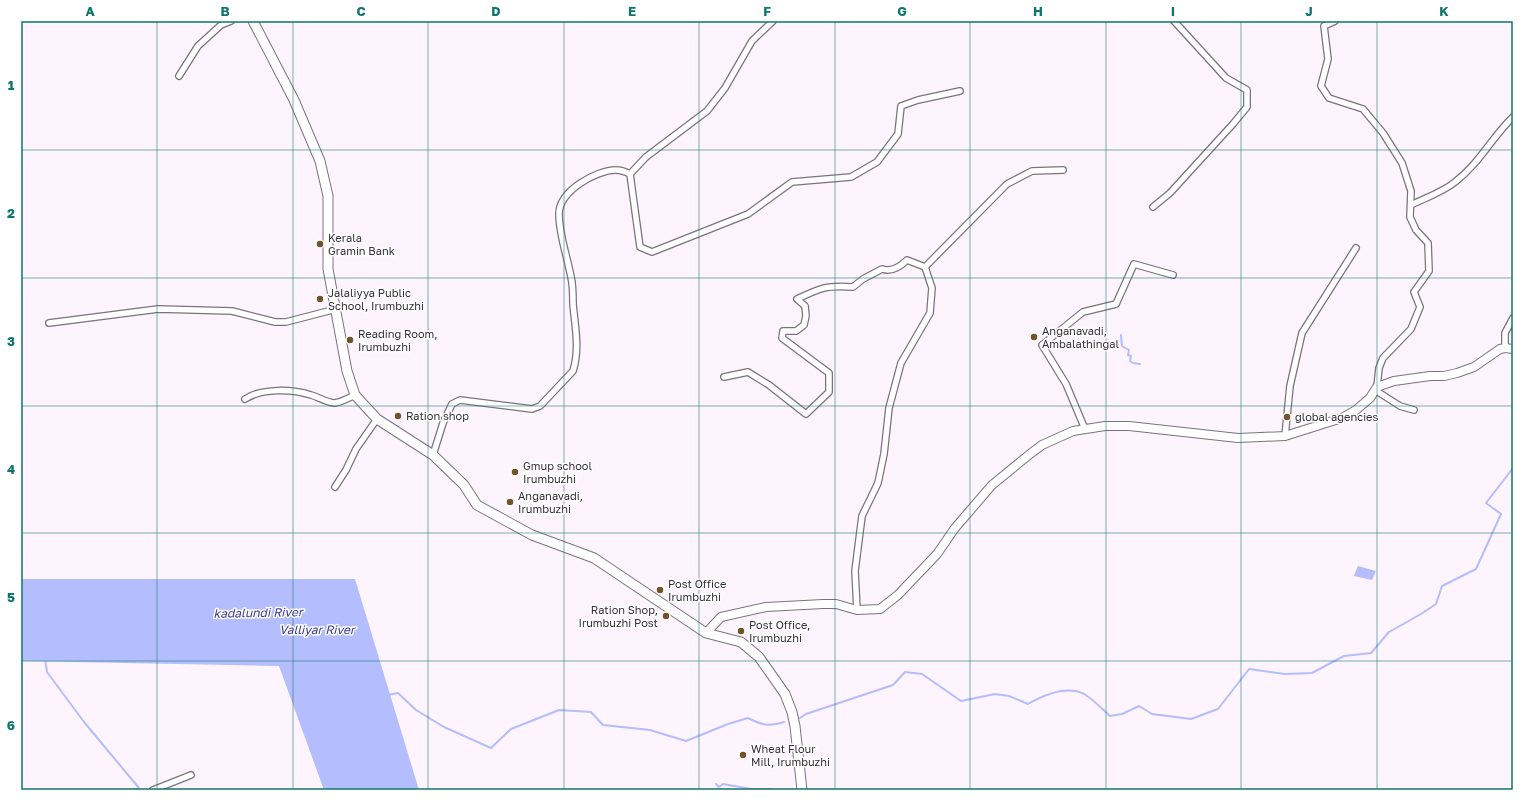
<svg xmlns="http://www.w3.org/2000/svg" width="1534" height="811" font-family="'Golos Text',sans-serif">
<rect width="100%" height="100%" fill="#fdf4fe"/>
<g fill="#b4bdfe">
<polygon points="1358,566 1376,571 1372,580 1354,576"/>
<polygon points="21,579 355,579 419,790 324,790 279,666 21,661"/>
</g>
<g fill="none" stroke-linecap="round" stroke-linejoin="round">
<g stroke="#b4bdfe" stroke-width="2">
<polyline points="1121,335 1122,346 1129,350 1128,355 1131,356 1130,361 1133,363 1140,364"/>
<polyline points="45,659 47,672 84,722 139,788"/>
<path d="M 388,695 L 398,693 L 416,710 L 444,727 L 491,748 L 511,729 L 559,710 L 591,712 L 603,725 L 650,730 L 686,741 L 728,724 L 748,718 C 762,725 768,727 784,722"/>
<path d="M 800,718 L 806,714 L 893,685 L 905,672 L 922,674 L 961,701 L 995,694 L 1009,696 L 1028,704 C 1044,695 1066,685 1084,694 C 1093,699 1102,709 1110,716 L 1122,714 L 1139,706 L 1152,714 L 1191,719 L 1218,709 L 1249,669 L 1285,674 L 1312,673 L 1344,656 L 1371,653 L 1389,632 L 1421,614 L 1436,604 L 1442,586 L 1476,569 L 1501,514 L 1486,503 L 1513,468"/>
<polyline points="716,784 719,787 723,784 751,789 773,789"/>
</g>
<defs>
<g id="minor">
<polyline points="1335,21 1324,26 1328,59 1321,86 1329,98 1363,109 1383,133 1402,163 1411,191 1410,217 1416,230 1428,243 1429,271 1414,292 1420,307 1411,329 1383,358 1379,368 1377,387"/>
<polyline points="179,76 198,46 221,25 231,21"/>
<polyline points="630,174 646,157 707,111 725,88 752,41 773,21"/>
<path d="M 1411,205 C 1425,198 1443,192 1455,182 C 1479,164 1492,137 1513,117"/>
<polyline points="1153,207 1170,193 1233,124 1247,107 1247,90 1226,78 1174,21"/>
<polyline points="925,267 1007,184 1032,171 1063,170"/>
<polyline points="49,323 158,309 232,311 275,322 286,322 336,309"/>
<polyline points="1505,348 1505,333 1513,318"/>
<path d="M 724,377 L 748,372 L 769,385 L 806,414 L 829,392 L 829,373 L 782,338 L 783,331 L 796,331 L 804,325 L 806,316 L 805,306 L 797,299 C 820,288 826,285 853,287 L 863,279 L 882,269 C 891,272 900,267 907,260 L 925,267 L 932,288 L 930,313 L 901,363 L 889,408 L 884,454 L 878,483 L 862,516 L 855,571 L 857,610"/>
<polyline points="1375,390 1400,406 1414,410"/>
<path d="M 245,399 C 262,388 292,389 311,395 C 318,397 328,403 335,403 C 342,402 349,398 355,395"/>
<polyline points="1085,429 1066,384 1042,345 1083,312 1116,304 1134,264 1173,275"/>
<polyline points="1285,436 1290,386 1302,333 1356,248"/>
<path d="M 433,455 L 443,423 L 452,404 L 460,400 L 532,409 L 540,406 L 573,371 C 580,349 575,326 573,304 C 573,295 573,285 571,277 C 567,256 559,234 559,214 C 559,191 596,170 616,170 C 621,170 626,172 630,174 L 640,247 L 652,252 L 748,214 L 792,182 L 851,177 L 877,162 L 898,134 L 901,106 L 918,100 L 960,91"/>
<polyline points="335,487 346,470 356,449 377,419"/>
<polyline points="153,790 191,775"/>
</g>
<polyline id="secondary" points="706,633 721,617 766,607 823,604 836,604 857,610 880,609 898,595 937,554 955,528 992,485 1030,454 1042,445 1073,431 1105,426 1129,426 1238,438 1285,436 1342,418 1356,410 1370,398 1377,387 1394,381 1430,376 1444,376 1457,373 1474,367 1500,349 1505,348 1513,349"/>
<polyline id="primary" points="253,21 294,100 320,161 328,196 328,269 347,371 355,395 377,419 433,455 464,485 477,505 532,535 594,558 706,633 741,642 759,657 785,694 792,712 795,726 802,790"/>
</defs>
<use href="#minor" stroke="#7c727d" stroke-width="8"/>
<use href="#secondary" stroke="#7c727d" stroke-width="10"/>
<use href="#primary" stroke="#7c727d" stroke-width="11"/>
<use href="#minor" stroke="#fff" stroke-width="5.5"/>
<use href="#secondary" stroke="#fff" stroke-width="8"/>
<use href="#primary" stroke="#fff" stroke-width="9"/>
</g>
<path fill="none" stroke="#0f766e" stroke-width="1" stroke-opacity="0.55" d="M 157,21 L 157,790M 293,21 L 293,790M 428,21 L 428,790M 564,21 L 564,790M 699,21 L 699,790M 835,21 L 835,790M 970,21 L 970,790M 1106,21 L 1106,790M 1241,21 L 1241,790M 1377,21 L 1377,790M 21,150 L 1513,150M 21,278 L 1513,278M 21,406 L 1513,406M 21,533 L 1513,533M 21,661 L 1513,661"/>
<g fill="#735229" stroke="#fff" stroke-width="1.5">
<circle cx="320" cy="244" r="4"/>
<circle cx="320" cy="299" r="4"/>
<circle cx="1034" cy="337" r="4"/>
<circle cx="350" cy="340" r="4"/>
<circle cx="398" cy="416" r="4"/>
<circle cx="1287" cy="417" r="4"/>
<circle cx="515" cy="472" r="4"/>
<circle cx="510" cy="502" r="4"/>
<circle cx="660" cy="590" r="4"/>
<circle cx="666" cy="616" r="4"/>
<circle cx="741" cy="631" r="4"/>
<circle cx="743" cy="755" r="4"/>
</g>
<g text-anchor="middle" stroke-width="3" stroke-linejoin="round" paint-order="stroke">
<g font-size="11" fill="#343035" stroke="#fff" text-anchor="start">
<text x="328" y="242">Kerala<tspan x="328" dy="13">Gramin Bank</tspan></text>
<text x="328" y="297">Jalaliyya Public<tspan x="328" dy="13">School, Irumbuzhi</tspan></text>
<text x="1042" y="335">Anganavadi,<tspan x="1042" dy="13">Ambalathingal</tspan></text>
<text x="358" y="338">Reading Room,<tspan x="358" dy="13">Irumbuzhi</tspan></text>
<text x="406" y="420">Ration shop</text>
<text x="1295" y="421">global agencies</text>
<text x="523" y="470">Gmup school<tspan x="523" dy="13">Irumbuzhi</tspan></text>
<text x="518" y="500">Anganavadi,<tspan x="518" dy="13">Irumbuzhi</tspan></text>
<text x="668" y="588">Post Office<tspan x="668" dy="13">Irumbuzhi</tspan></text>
<text x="658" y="614" text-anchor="end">Ration Shop,<tspan x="658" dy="13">Irumbuzhi Post</tspan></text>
<text x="749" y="629">Post Office,<tspan x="749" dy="13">Irumbuzhi</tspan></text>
<text x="751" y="753">Wheat Flour<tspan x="751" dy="13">Mill, Irumbuzhi</tspan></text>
</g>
<g font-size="12" font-style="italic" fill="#3b3995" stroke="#fff">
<text transform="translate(258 613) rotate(-1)" y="4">kadalundi River</text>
<text x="317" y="634">Valliyar River</text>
</g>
</g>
<rect width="1534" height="811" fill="none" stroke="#ffffff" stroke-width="44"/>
<rect x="22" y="22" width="1490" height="767" fill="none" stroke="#0f766e" stroke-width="1.5"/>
<g font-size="13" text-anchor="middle" font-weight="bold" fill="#0f766e">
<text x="90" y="16">A</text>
<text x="225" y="16">B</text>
<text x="361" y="16">C</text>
<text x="496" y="16">D</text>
<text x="632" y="16">E</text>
<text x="767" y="16">F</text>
<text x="902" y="16">G</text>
<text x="1038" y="16">H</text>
<text x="1173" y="16">I</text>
<text x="1309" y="16">J</text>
<text x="1444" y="16">K</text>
<text x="11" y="90">1</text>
<text x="11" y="218">2</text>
<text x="11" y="346">3</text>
<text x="11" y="474">4</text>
<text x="11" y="602">5</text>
<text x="11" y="730">6</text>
</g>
</svg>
